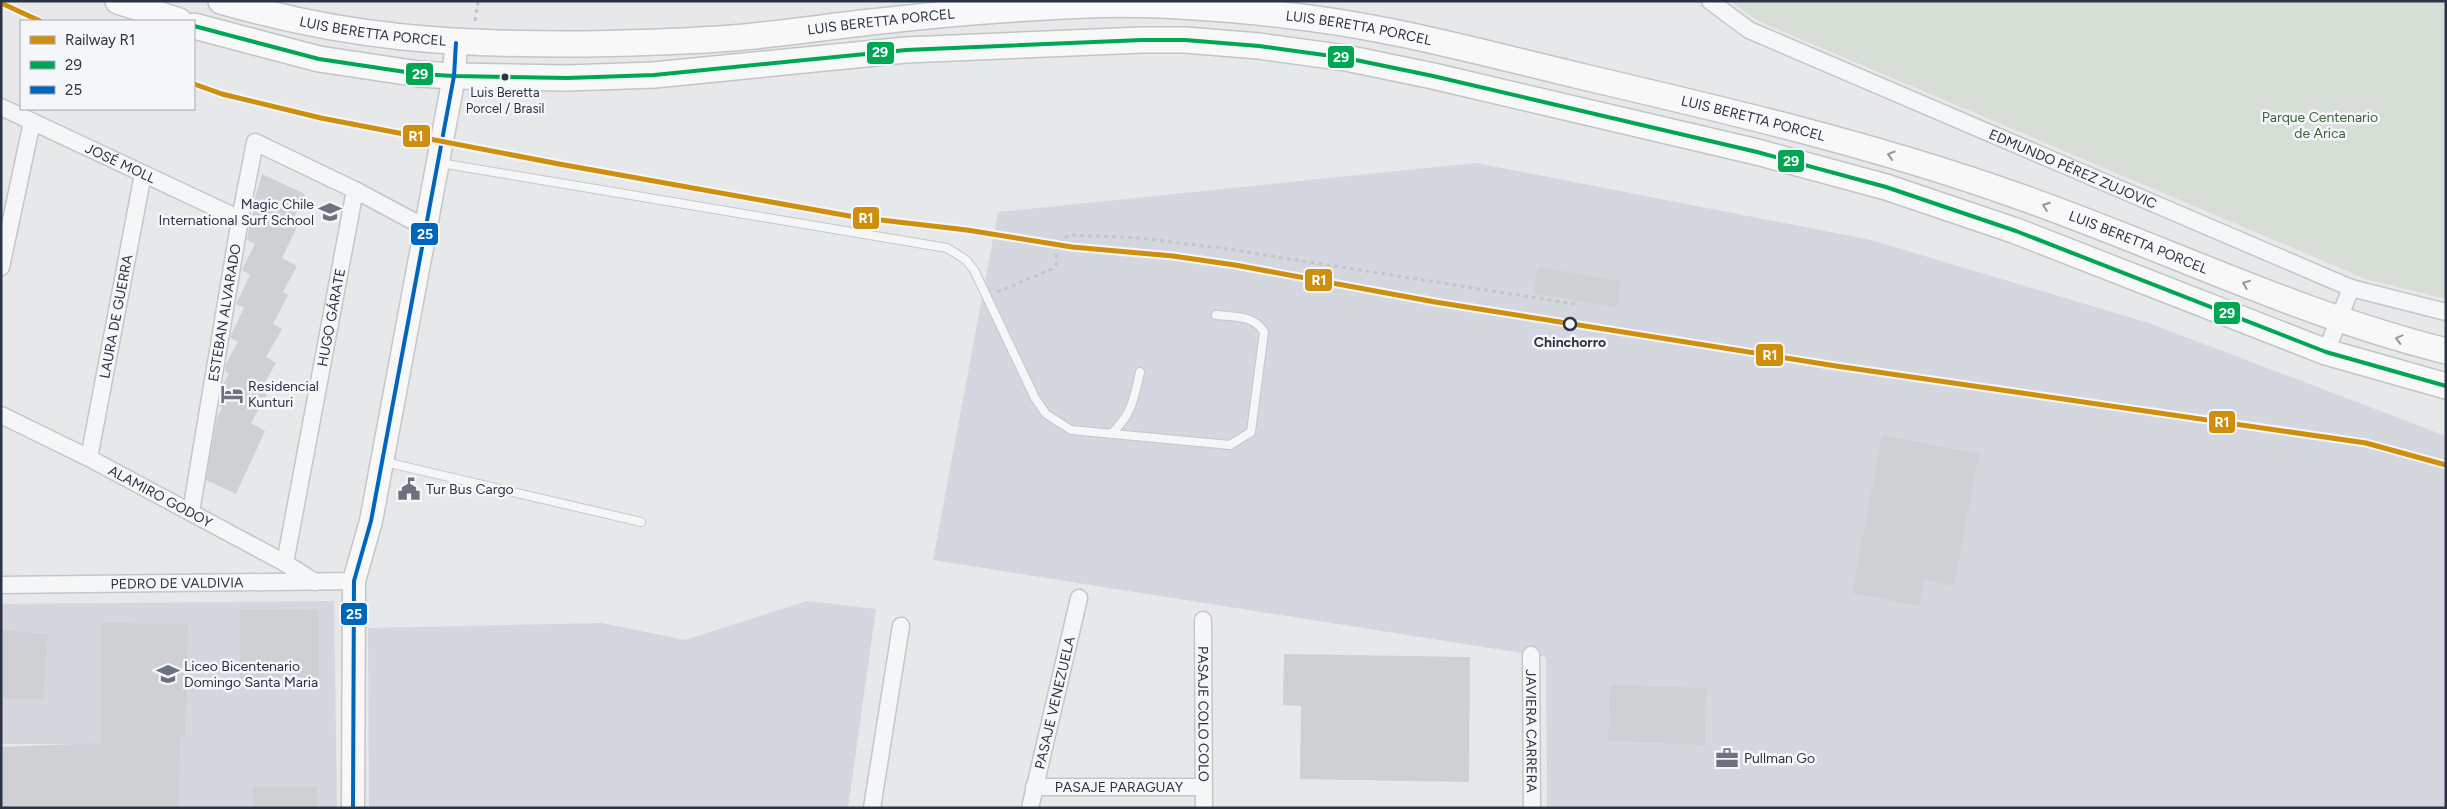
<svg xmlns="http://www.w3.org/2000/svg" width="2447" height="809" font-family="Figtree,sans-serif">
<rect width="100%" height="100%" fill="#e6e8ea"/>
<g fill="#d4d7dd">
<polygon points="1476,163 1871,240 2149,323 2446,436 2446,808 1547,808 1546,657 933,560 998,212"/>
<polygon points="334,601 337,808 91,808 90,744 1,744 1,604"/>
<polygon points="807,601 876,609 848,808 369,808 368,628 602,623 685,640"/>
</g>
<polygon fill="#d6ded6" points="1730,1 2446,1 2446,299 2366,279 1758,21"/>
<g fill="#ced0d3">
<polygon points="262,174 305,194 291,224 297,227 282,258 297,266 283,292 288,295 273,324 282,329 266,357 276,363 260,391 267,395 251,423 265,431 236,494 206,480 217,417 222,408 219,406 222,386 229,374 225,371 226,364 238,342 230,337 244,308 236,304 250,275 242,270 255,244 247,240 250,220 256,207 253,206"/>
<polygon points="1538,267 1621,281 1617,307 1533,293"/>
<polygon points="1882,435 1979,454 1954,586 1924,580 1919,606 1852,593"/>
<polygon points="240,609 319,610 319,679 240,678"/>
<polygon points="102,623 188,624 185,737 180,737 179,808 1,808 1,747 101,743"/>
<polygon points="1,630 48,634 43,699 1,698"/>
<polygon points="1284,654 1470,657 1469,782 1300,779 1301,706 1283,705"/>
<polygon points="1610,685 1706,688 1705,745 1608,741"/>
<rect x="253" y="786" width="64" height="22"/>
</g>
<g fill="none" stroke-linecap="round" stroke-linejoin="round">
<defs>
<g id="lane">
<path d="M 440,163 L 947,248 L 966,260 L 974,270 L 1035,398 L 1046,414 L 1071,430 L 1230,445 L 1251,432 L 1264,332 C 1254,315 1234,317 1216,315"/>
<path d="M 1111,434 C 1132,415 1134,398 1140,372"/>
<polyline points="385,462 641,522"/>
</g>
<g id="street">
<path id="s1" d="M 1710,1 L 1749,30 L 2351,288 L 2446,312"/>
<path id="s2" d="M 1,107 L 240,219"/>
<polyline points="1,267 32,122"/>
<polyline points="2326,352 2351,288"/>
<path id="s3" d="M 1,415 L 89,458 L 285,563 L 315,582"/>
<path id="s4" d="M 89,458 L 143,174"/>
<path id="s5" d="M 191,512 L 240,219 L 255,142 L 355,190 L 426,228"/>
<path id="s6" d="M 285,563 L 355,190"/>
<path id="s7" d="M 1,585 L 354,581"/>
<path id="s8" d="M 1203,620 L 1204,808"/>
<path id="s9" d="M 1531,655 L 1532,808"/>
<path id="s10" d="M 1034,787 L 1203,787"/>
<polyline points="872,808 901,626"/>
<path id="s11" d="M 1030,808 L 1079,598"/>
</g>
<polyline id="secondary" points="353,808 354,581 371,521 454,76 456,43"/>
<g id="primary">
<polyline points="118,1 179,21"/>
<path id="s12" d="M 221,1 C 346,38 454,45 584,44 C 633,43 683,42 732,38 C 782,34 831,26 881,21 C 949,13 1018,8 1086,5 C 1155,2 1224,8 1292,16 C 1391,27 1487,54 1584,77 C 1729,111 1874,145 2015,195 C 2159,245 2297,314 2446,351"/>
<polyline points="194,26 319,59 419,74 454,76 567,78 654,75 906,50 1142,40 1185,40 1259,46 1346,58 1433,76 1757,152 1886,187 2016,231 2326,352 2446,386"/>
</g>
</defs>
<use href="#lane" stroke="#c4c6c8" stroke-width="10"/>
<use href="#street" stroke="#c4c6c8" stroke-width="19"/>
<use href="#secondary" stroke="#c4c6c8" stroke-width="25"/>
<use href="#primary" stroke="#c2c5c8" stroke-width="28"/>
<g stroke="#c5c6ca" stroke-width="3" stroke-dasharray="4 4" stroke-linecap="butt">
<polyline points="475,21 478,1"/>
<polyline points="997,292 1052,269 1056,264 1057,245 1063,238 1071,235 1141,238 1227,249 1575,304"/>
</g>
<use href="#lane" stroke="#f5f6f7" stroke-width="8"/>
<use href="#street" stroke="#f5f6f7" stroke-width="16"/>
<use href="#secondary" stroke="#f8f8f8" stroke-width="22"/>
<use href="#primary" stroke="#f8f8f8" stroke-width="25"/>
<defs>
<g id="rail">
<polyline points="1,3 40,21"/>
<polyline points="194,84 222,94 321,118 559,164 855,217 967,230 1072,247 1173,256 1235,265 1435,302"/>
</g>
</defs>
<use href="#rail" stroke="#cecfd2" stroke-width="5.5"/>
<use href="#rail" stroke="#f4f6f9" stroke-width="4" stroke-dasharray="11" stroke-linecap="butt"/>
<defs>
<polyline id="bus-1" points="194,26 319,59 419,74 454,76 567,78 654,75 906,50 1142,40 1185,40 1259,46 1346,58 1433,76 1757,152 1886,187 2016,231 2326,352 2446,386"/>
<polyline id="bus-2" points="353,808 354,581 371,521 454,76 456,43"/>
</defs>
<use href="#bus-1" stroke="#f4f6f9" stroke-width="8"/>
<use href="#bus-2" stroke="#f4f6f9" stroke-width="8"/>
<use href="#bus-1" stroke="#00a651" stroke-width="4"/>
<use href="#bus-2" stroke="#0065bd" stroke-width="4"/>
<defs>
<g id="rail-1">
<polyline points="1,3 40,21"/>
<polyline points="194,84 222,94 321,118 559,164 855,217 967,230 1072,247 1173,256 1235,265 1435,302 1836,366 2366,443 2446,465"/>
</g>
</defs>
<use href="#rail-1" stroke="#f4f6f9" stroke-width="9"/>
<use href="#rail-1" stroke="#ce8f0e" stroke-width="5"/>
</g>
<defs><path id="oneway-chevron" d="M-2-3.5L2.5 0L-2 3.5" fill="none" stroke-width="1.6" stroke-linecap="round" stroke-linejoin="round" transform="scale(1.25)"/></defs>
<g stroke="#92969e">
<use href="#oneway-chevron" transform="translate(1891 155) rotate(-163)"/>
<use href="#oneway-chevron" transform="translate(2046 206) rotate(-160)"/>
<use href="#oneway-chevron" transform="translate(2246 284) rotate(-158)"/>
<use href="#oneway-chevron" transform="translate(2399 339) rotate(-165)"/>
</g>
<defs>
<symbol id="school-bare" viewBox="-9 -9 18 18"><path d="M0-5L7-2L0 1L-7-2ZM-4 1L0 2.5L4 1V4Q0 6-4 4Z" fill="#6c737f" stroke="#f4f6f9" stroke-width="2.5" paint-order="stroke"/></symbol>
<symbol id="hotel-bare" viewBox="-9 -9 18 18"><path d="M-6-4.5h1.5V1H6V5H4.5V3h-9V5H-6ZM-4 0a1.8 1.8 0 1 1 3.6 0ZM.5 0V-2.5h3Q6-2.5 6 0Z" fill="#6c737f" stroke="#f4f6f9" stroke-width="2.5" paint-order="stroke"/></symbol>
<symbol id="civic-bare" viewBox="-9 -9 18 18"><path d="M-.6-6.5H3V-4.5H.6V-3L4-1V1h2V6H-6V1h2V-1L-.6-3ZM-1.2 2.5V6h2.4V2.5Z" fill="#6c737f" stroke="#f4f6f9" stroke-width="2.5" paint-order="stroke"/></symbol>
<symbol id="office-bare" viewBox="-9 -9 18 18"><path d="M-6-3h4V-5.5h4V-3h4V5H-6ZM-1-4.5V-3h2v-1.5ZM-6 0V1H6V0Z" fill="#6c737f" stroke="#f4f6f9" stroke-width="2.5" paint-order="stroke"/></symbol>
</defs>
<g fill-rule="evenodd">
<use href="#school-bare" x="314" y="196" width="32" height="32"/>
<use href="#hotel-bare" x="216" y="378" width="32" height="32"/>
<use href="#civic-bare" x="393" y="473" width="32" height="32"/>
<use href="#school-bare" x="152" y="658" width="32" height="32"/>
<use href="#office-bare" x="1711" y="742" width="32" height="32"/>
</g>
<circle fill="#2b3445" stroke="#f4f6f9" stroke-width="2" cx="505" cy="77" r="4.5"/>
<circle fill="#f4f6f9" stroke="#2b3445" stroke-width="2.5" cx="1570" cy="324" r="6"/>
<g text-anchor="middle" stroke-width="5" stroke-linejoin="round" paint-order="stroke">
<g font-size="13" fill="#2b3445" stroke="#f4f6f9">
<text x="505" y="97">Luis Beretta<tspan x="505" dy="16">Porcel / Brasil</tspan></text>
</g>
<g font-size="14" fill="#2b3445" stroke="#f4f6f9">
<text dy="5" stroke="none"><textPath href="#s12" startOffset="665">LUIS BERETTA PORCEL</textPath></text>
<text dy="5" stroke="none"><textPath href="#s12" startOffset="1145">LUIS BERETTA PORCEL</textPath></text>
<text dy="5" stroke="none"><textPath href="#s12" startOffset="155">LUIS BERETTA PORCEL</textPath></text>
<text dy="5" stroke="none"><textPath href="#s12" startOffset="1550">LUIS BERETTA PORCEL</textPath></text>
<text dy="5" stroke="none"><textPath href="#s2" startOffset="132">JOSÉ MOLL</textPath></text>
<text dy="5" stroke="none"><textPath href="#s1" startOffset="401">EDMUNDO PÉREZ ZUJOVIC</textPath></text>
<text dy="5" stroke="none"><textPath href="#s12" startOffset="1955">LUIS BERETTA PORCEL</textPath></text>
<text dy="5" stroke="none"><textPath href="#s5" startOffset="202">ESTEBAN ALVARADO</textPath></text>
<text dy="5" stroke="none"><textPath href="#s4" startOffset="144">LAURA DE GUERRA</textPath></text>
<text dy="5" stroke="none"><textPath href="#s6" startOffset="250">HUGO GÁRATE</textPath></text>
<text dy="5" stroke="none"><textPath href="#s3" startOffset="179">ALAMIRO GODOY</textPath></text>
<text dy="5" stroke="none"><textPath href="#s7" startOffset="176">PEDRO DE VALDIVIA</textPath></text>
<text dy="5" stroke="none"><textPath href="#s11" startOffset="108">PASAJE VENEZUELA</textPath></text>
<text dy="5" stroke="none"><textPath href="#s8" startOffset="94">PASAJE COLO COLO</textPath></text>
<text dy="5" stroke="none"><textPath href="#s9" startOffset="76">JAVIERA CARRERA</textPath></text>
<text dy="5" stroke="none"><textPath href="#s10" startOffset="85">PASAJE PARAGUAY</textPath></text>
</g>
<g font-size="14" fill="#3f6138" stroke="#f4f6f9">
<text x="2320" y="122">Parque Centenario<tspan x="2320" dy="16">de Arica</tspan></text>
</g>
<g font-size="14" fill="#2b3445" stroke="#f4f6f9" text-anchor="start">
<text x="314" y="209" text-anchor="end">Magic Chile<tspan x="314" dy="16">International Surf School</tspan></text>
<text x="248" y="391">Residencial<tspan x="248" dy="16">Kunturi</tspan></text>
<text x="426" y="494">Tur Bus Cargo</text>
<text x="184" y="671">Liceo Bicentenario<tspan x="184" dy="16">Domingo Santa Maria</tspan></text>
<text x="1744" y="763">Pullman Go</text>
</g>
<g font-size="14" font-weight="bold" fill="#2b3445" stroke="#f4f6f9">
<text x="1570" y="347">Chinchorro</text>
</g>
</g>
<g stroke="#f4f6f9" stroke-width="2">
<rect x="866" y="41" width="29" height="24" rx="5" fill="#00a651"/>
<rect x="1327" y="45" width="28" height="24" rx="5" fill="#00a651"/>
<rect x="405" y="62" width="29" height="24" rx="5" fill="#00a651"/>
<rect x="402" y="124" width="29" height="24" rx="5" fill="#ce8f0e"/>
<rect x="1777" y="149" width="28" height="24" rx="5" fill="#00a651"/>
<rect x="852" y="206" width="28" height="24" rx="5" fill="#ce8f0e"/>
<rect x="410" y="222" width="29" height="24" rx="5" fill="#0065bd"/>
<rect x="1304" y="268" width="29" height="24" rx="5" fill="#ce8f0e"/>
<rect x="2213" y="301" width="28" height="24" rx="5" fill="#00a651"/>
<rect x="1755" y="343" width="29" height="24" rx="5" fill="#ce8f0e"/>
<rect x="2208" y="410" width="28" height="24" rx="5" fill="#ce8f0e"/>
<rect x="340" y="602" width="28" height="24" rx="5" fill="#0065bd"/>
</g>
<g font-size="14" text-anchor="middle" font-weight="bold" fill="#fff">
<text x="880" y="57">29</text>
<text x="1341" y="62">29</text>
<text x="420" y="79">29</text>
<text x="416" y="141">R1</text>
<text x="1791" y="166">29</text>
<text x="866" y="223">R1</text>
<text x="425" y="239">25</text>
<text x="1319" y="285">R1</text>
<text x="2227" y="318">29</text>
<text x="1770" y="360">R1</text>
<text x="2222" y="427">R1</text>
<text x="354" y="619">25</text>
</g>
<rect width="2447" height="809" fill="none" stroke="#2b3445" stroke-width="5"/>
<rect x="20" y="20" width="175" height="90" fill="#f4f6f9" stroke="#a4a8b1"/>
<rect x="30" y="36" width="25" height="8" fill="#ce8f0e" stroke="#a4a8b1"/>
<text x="65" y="45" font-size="15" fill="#2b3445">Railway R1</text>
<rect x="30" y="61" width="25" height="8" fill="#00a651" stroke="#a4a8b1"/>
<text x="65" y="70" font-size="15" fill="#2b3445">29</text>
<rect x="30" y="86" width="25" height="8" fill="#0065bd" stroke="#a4a8b1"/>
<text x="65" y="95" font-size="15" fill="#2b3445">25</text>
</svg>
